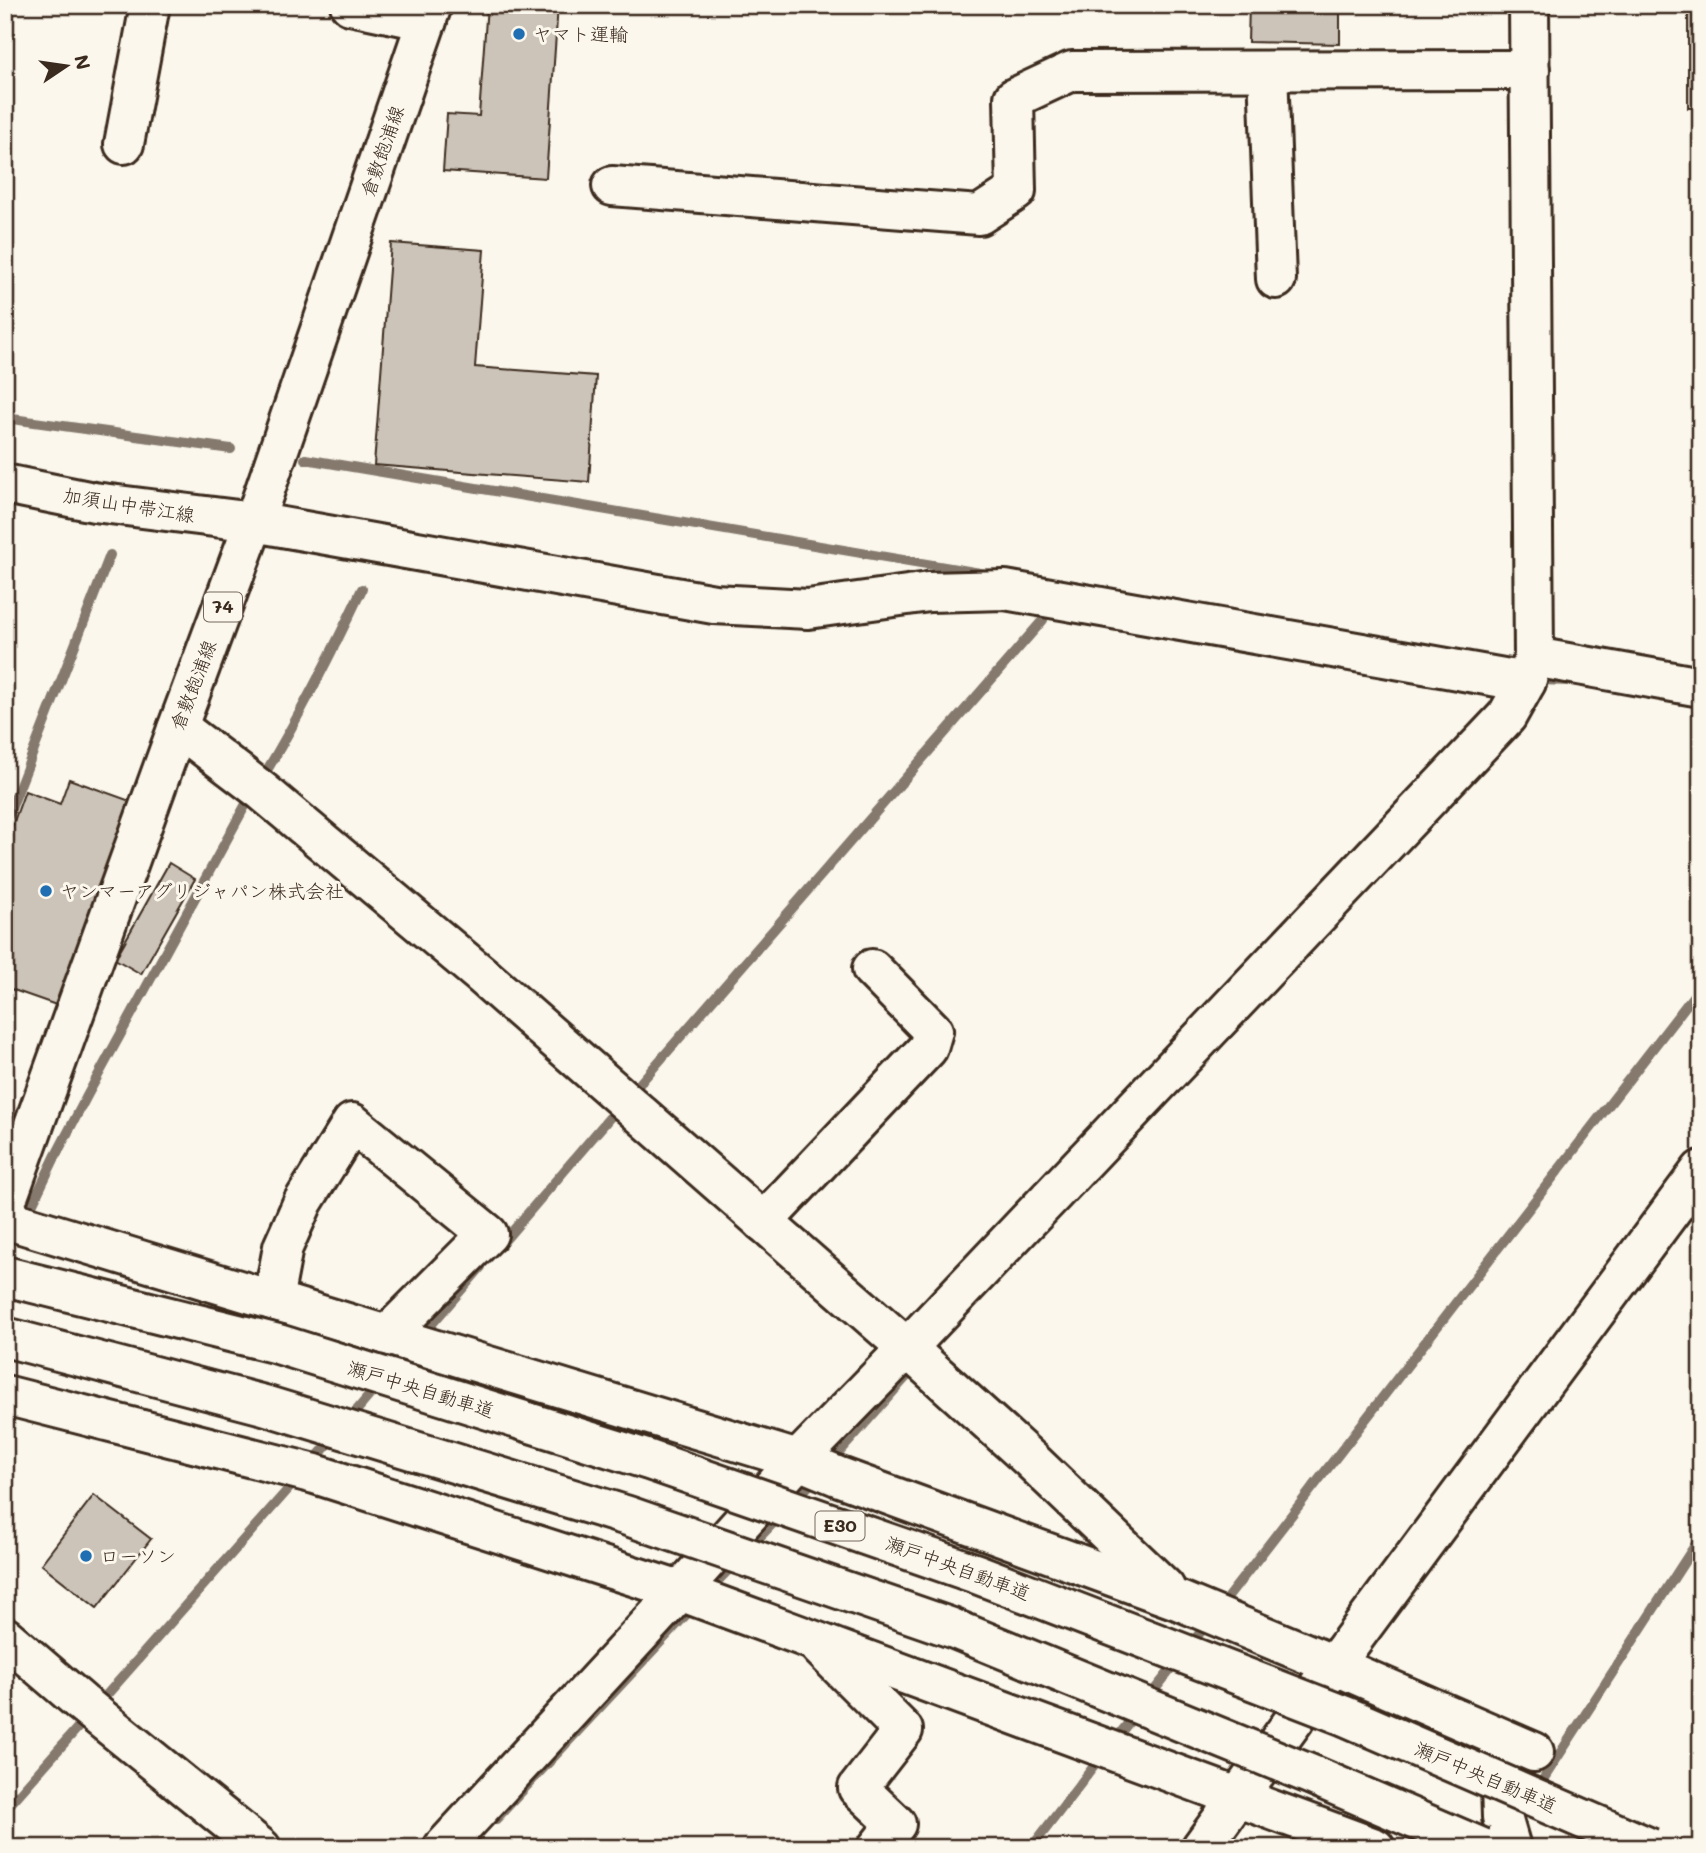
<svg xmlns="http://www.w3.org/2000/svg" width="1706" height="1853" font-family="Mali,'Klee One',sans-serif">
<rect width="100%" height="100%" fill="#fbf7ec"/>
<filter id="ink" filterUnits="userSpaceOnUse"><feTurbulence type="fractalNoise" baseFrequency=".0143" numOctaves="2"/><feDisplacementMap in="SourceGraphic" scale="14" xChannelSelector="R" yChannelSelector="G"/><feConvolveMatrix kernelMatrix="1 2 1 2 8 2 1 2 1" color-interpolation-filters="sRGB"/></filter>
<g filter="url(#ink)">
<g fill="none" stroke-linecap="round" stroke-linejoin="round">
<g stroke="#85796d" stroke-width="10">
<polyline points="5,418 231,449"/>
<polyline points="305,459 986,574"/>
<polyline points="1540,680 1570,681"/>
<polyline points="5,824 110,555"/>
<polyline points="635,1089 1043,620"/>
<path d="M 31,1207 L 56,1155 L 88,1094 L 245,806 C 289,737 327,663 362,589"/>
<polyline points="499,1247 611,1116"/>
<polyline points="425,1332 481,1267"/>
<polyline points="346,1423 379,1384"/>
<polyline points="829,1464 916,1366"/>
<polyline points="310,1465 336,1435"/>
<polyline points="793,1502 818,1476"/>
<polyline points="747,1550 782,1514"/>
<polyline points="706,1593 736,1562"/>
<polyline points="1228,1597 1701,986"/>
<polyline points="1122,1731 1203,1629"/>
<polyline points="1535,1792 1701,1536"/>
<polyline points="5,1810 299,1477"/>
<polyline points="496,1819 695,1605"/>
<polyline points="1031,1848 1101,1757"/>
</g>
</g>
<g fill="#ccc4b9" stroke="#3b2a1e" stroke-width="2">
<polygon points="487,5 558,5 546,178 443,171 447,114 479,116"/>
<polygon points="1249,5 1340,5 1340,44 1248,42"/>
<rect x="1688" y="5" width="13" height="103"/>
<polygon points="391,243 484,250 475,367 596,376 589,482 374,465"/>
<polygon points="69,779 133,802 59,1006 5,987 5,846 25,791 60,804"/>
<polygon points="169,863 195,879 141,974 115,959"/>
<polygon points="94,1495 151,1539 97,1608 41,1564"/>
</g>
<g fill="none" stroke-linecap="round" stroke-linejoin="round">
<defs>
<g id="street">
<polyline points="350,5 427,21"/>
<polyline points="1268,71 1276,279"/>
<polyline points="124,144 150,5"/>
<polyline points="612,186 979,215 1016,191 1014,98 1072,71 1530,70"/>
<polyline points="929,592 1005,590 1526,682"/>
<polyline points="1534,657 1701,687"/>
<polyline points="177,729 190,736 262,791 484,977 907,1348 1031,1460 1165,1588"/>
<polyline points="5,1219 798,1460 837,1476 1180,1601 1334,1665 1534,1752"/>
<polyline points="763,1222 928,1048 933,1031 872,969"/>
<polyline points="273,1300 283,1247 303,1202 352,1123 488,1234 387,1335"/>
<polyline points="5,1395 315,1474 680,1591 1375,1848"/>
<polyline points="5,1637 82,1703 261,1848"/>
<polyline points="820,1647 903,1730 858,1788 896,1824 877,1848"/>
<polyline points="1500,1752 1502,1817 1511,1848"/>
<polyline points="443,1848 680,1591 798,1460 907,1348 1507,716 1526,682 1534,657 1529,5"/>
<polyline points="1201,1848 1334,1665 1701,1170"/>
</g>
<polyline id="secondary" points="5,484 94,502 254,522 714,604 808,609 929,592"/>
<polyline id="primary" points="5,1205 177,729 254,522 432,5"/>
</defs>
<use href="#street" stroke="#3b2a1e" stroke-width="44"/>
<use href="#secondary" stroke="#3b2a1e" stroke-width="44"/>
<use href="#primary" stroke="#3b2a1e" stroke-width="44"/>
<use href="#street" stroke="#fbf7ec" stroke-width="38"/>
<use href="#secondary" stroke="#fbf7ec" stroke-width="38"/>
<use href="#primary" stroke="#fbf7ec" stroke-width="38"/>
<defs>
<g id="highway-bridge">
<polyline points="5,1276 278,1344 649,1460 977,1574 1345,1716 1650,1848"/>
<polyline points="5,1337 264,1405 628,1516 952,1628 1312,1775 1482,1848"/>
</g>
</defs>
<use href="#highway-bridge" stroke="#3b2a1e" stroke-width="44" stroke-linecap="butt"/>
<use href="#highway-bridge" stroke="#fbf7ec" stroke-width="38"/>
</g>
</g>
<g fill="#1f6fb2" stroke="#fbf7ec" stroke-width="2.5">
<circle cx="519" cy="34" r="7"/>
<circle cx="46" cy="891" r="7"/>
<circle cx="86" cy="1556" r="7"/>
</g>
<g text-anchor="middle" stroke-width="6" stroke-linejoin="round" paint-order="stroke">
<g fill="#fbf7ec" stroke="#75685c" stroke-width="2">
<rect x="204" y="592.5" width="38" height="29" rx="5"/>
<rect x="815.5" y="1511.5" width="49" height="29" rx="5"/>
</g>
<g font-size="18" font-weight="bold" fill="#3b2a1e">
<text x="223" y="613">74</text>
<text x="840" y="1532">E30</text>
</g>
<g font-size="19" fill="#3b2a1e" stroke="#fbf7ec" text-anchor="start">
<text x="533" y="41">ヤマト運輸</text>
<text x="60" y="898">ヤンマーアグリジャパン株式会社</text>
<text x="100" y="1563">ローソン</text>
</g>
<g font-size="19" fill="#3b2a1e" stroke="#fbf7ec">
<text transform="translate(382 151) rotate(-71)" y="7">倉敷飽浦線</text>
<text transform="translate(129 505) rotate(9)" y="7">加須山中帯江線</text>
<text transform="translate(193 685) rotate(-69)" y="7">倉敷飽浦線</text>
<text transform="translate(421 1389) rotate(17)" y="7">瀬戸中央自動車道</text>
<text transform="translate(958 1568) rotate(20)" y="7">瀬戸中央自動車道</text>
<text transform="translate(1486 1777) rotate(23)" y="7">瀬戸中央自動車道</text>
</g>
</g>
<rect width="1706" height="1853" fill="none" stroke="#fbf7ec" stroke-width="28"/>
<rect x="14" y="14" width="1678" height="1825" fill="none" stroke="#3b2a1e" stroke-width="2.5" filter="url(#ink)"/>
<g transform="translate(66 66) rotate(77)" stroke="#fbf7ec" stroke-width="5" paint-order="stroke">
<path d="M0-5L12 26L0 18L-12 26Z" fill="#3b2a1e"/>
<text y="-10" font-size="19" font-weight="bold" text-anchor="middle" fill="#3b2a1e">N</text>
</g>
</svg>
